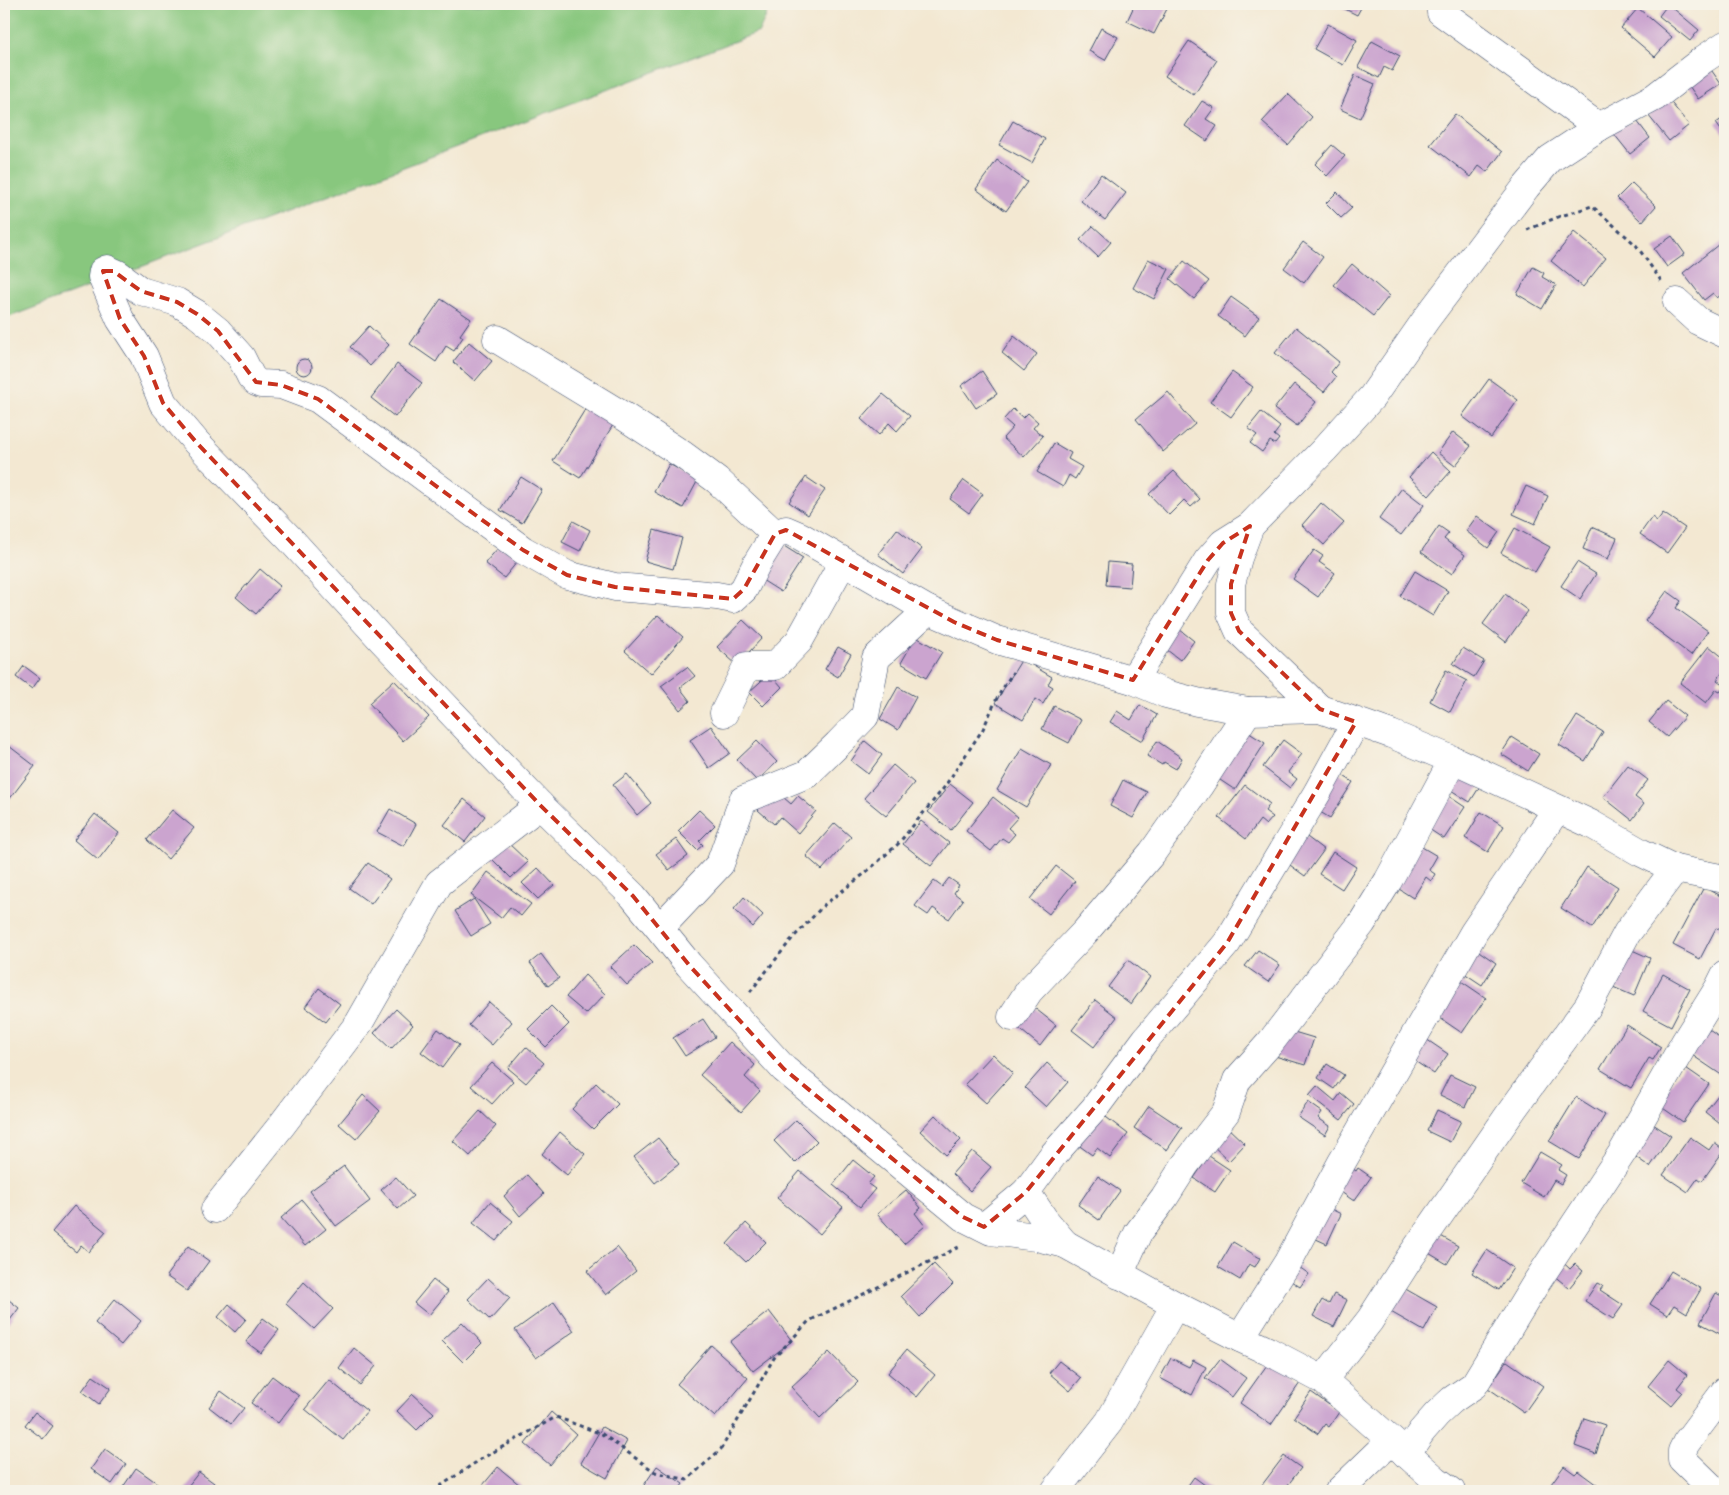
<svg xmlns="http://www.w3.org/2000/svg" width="1729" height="1495" font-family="Dekko,sans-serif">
<rect width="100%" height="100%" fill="#f7f3e8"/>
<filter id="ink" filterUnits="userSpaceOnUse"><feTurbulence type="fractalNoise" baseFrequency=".02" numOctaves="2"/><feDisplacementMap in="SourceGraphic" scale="10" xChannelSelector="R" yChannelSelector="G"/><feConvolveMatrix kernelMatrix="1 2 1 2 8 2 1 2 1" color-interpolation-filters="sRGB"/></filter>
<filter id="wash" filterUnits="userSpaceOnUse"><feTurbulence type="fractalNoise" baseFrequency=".0096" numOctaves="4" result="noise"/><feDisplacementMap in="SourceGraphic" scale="20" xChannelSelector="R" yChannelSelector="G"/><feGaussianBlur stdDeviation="1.12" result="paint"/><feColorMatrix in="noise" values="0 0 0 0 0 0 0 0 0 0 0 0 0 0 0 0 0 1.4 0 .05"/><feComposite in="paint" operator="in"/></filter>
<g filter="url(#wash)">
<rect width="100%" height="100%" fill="#f3e8d2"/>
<polygon fill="#88c77e" stroke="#527b6e" points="4,4 771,4 759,32 4,319"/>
<g id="blocks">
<g fill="#cba4cf">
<polygon points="1135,4 1161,4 1168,7 1154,34 1127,21"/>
<polygon points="1335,4 1363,4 1357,15"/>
<polygon points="1668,4 1699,30 1690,41 1659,16"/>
<polygon points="1638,8 1672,37 1655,57 1621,28"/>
<polygon points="1328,24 1357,40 1343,65 1314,49"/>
<polygon points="1101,28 1118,37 1105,60 1089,51"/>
<polygon points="1189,41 1217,60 1194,95 1165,76"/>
<polygon points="1372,41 1400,56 1392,71 1384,67 1379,78 1358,67"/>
<polygon points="1705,61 1721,84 1698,99 1683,77"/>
<polygon points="1355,75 1375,84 1360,118 1340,109"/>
<polygon points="1288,94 1312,117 1288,145 1262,122"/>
<polygon points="1668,99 1689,125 1669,141 1648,115"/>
<polygon points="1202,101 1214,108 1206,119 1217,126 1207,141 1185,126"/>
<polygon points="1455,114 1502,152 1487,172 1479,166 1471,177 1430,145"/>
<polygon points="1725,117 1725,136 1716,123"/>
<polygon points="1013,121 1045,139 1032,163 999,145"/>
<polygon points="1637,121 1650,138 1630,154 1610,129"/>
<polygon points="1332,145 1345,156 1327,176 1315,164"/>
<polygon points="997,160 1027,182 1006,211 976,189"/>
<polygon points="1101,174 1126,193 1105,220 1081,201"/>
<polygon points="1632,183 1656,206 1642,222 1617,198"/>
<polygon points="1337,192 1352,208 1341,218 1326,203"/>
<polygon points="1093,226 1111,242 1098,257 1080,240"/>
<polygon points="1574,232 1606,258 1583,287 1551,261"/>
<polygon points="1672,236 1685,254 1667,267 1654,249"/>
<polygon points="1724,240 1725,281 1722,283 1725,287 1725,292 1717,298 1713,293 1704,300 1683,273"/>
<polygon points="1303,242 1323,257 1304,283 1284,268"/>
<polygon points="1148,259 1169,269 1154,299 1133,288"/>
<polygon points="1184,261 1209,281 1194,299 1170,279"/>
<polygon points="1352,264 1389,296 1373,316 1334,285"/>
<polygon points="1533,267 1544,273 1542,277 1556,285 1542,309 1517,294"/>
<polygon points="1231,297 1259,317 1245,336 1218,316"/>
<polygon points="441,299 471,319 460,335 463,337 454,351 446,346 436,362 410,344"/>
<polygon points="369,326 389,345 370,366 350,347"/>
<polygon points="1296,327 1339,362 1331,372 1336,377 1324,392 1275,353"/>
<polygon points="1014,336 1037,354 1024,371 1002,353"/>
<polygon points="469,342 492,361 475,381 453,362"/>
<circle cx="304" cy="367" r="8"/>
<polygon points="397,364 422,383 395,417 371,398"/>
<polygon points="982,371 997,394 976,408 961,386"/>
<polygon points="1232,372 1253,387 1231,417 1210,402"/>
<polygon points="1489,379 1518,400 1491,438 1462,416"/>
<polygon points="1294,384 1316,402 1297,426 1274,409"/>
<polygon points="1168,392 1195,424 1163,452 1136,419"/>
<polygon points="883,394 910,416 897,431 889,423 879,435 861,419"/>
<polygon points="586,408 613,425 580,478 553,461"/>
<polygon points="1013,409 1023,418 1028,413 1038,422 1033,428 1043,436 1024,457 1003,438 1013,427 1004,419"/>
<polygon points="1261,412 1280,427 1274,435 1279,439 1275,444 1270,441 1262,452 1250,443 1257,435 1248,428"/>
<polygon points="1453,432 1471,446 1455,466 1438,453"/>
<polygon points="1054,443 1071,453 1068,459 1082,467 1075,479 1069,475 1063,487 1037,472"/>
<polygon points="1431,452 1451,471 1429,496 1409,477"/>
<polygon points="669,464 698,480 683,508 654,492"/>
<polygon points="1174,471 1200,499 1191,507 1184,500 1169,515 1149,494"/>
<polygon points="521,477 542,490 522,523 500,510"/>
<polygon points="806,477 825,490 808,515 789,502"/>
<polygon points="964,480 983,494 969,513 950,499"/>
<polygon points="1526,486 1548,496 1535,524 1513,514"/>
<polygon points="1402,488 1424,505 1401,535 1379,519"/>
<polygon points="1321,503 1344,523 1324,545 1302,525"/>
<polygon points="1663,513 1685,528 1667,553 1640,534 1652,517 1657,521"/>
<polygon points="1477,516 1499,532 1488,548 1466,531"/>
<polygon points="573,521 590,530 580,551 562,542"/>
<polygon points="1439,526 1449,533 1444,539 1465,555 1452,574 1421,552"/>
<polygon points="1592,527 1617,538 1608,559 1583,549"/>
<polygon points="1515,528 1550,547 1535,572 1501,553"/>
<polygon points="897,529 922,549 903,574 878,554"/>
<polygon points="654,530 682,538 673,569 645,561"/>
<polygon points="779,543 803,558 781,592 762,580"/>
<polygon points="499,547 522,556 504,578 485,563"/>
<polygon points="1314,550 1323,556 1319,562 1335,573 1318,597 1293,579"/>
<polygon points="1108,562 1132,564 1130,587 1106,585"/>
<polygon points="1577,562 1596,574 1580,599 1561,586"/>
<polygon points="260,569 280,586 256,614 236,597"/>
<polygon points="1415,571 1448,591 1433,616 1400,596"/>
<polygon points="1667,591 1681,601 1676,608 1708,631 1691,655 1645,621"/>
<polygon points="1505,594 1528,611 1506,642 1483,624"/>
<polygon points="658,615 683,637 651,674 625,651"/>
<polygon points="743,620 762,638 737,665 717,647"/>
<polygon points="1169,621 1194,641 1180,660 1154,640"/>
<polygon points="916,637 942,652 926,678 901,663"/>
<polygon points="1709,646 1725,659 1725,669 1717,680 1725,686 1720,692 1716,690 1706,703 1680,683"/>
<polygon points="838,647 851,654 838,677 825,669"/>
<polygon points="1463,648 1484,661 1474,677 1453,664"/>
<polygon points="1022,659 1052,677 1048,684 1053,687 1043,704 1035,699 1023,720 995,703"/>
<polygon points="24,666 40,678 32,689 16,677"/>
<polygon points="687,667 695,676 680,688 690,701 680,710 661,686"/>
<polygon points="1446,670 1467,681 1450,712 1430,701"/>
<polygon points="770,673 782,687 763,706 749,692"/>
<polygon points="394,680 429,717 403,741 369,703"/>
<polygon points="898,687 916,697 898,730 880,719"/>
<polygon points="1666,701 1685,716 1667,737 1649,722"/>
<polygon points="1140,705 1157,715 1142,741 1110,722 1117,711 1131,720"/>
<polygon points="1054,706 1081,720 1069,743 1042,729"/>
<polygon points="1577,716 1603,732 1585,761 1559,745"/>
<polygon points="1235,724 1265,743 1235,790 1205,770"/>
<polygon points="711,726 730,753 709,768 690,740"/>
<polygon points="1512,737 1539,754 1528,771 1501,754"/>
<polygon points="1283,740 1302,754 1288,772 1297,779 1290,788 1263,767"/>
<polygon points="757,741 777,762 757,781 737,760"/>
<polygon points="865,741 882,755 868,774 851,761"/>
<polygon points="1157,741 1182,758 1176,769 1164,762 1162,765 1147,756"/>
<polygon points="9,746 35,766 8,801 4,798 4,753"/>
<polygon points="1022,748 1051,765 1026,807 997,790"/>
<polygon points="893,765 914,783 886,816 864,798"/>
<polygon points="1628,765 1648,780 1635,797 1644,804 1632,820 1603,797"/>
<polygon points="1331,768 1353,782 1330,818 1307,804"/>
<polygon points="1458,769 1482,783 1470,802 1446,787"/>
<polygon points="627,774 651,803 637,815 613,785"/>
<polygon points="1123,780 1147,792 1133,818 1110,806"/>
<polygon points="950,784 973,802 951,830 928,812"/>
<polygon points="1245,785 1270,804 1265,811 1273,817 1266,825 1260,820 1246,839 1219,818"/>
<polygon points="775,790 791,804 798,796 816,811 798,833 780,817 774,824 758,810"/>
<polygon points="1444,793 1465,807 1444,839 1423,825"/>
<polygon points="993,797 1018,817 1008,828 1015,834 1008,842 1002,838 991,851 966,831"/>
<polygon points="464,799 485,816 465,842 444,825"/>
<polygon points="390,809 416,824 404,846 377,832"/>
<polygon points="172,810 194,828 168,859 147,840"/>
<polygon points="699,810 715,825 699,841 703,845 697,850 678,831"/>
<polygon points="1481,812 1504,826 1488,852 1465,838"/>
<polygon points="95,814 119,833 98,860 74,840"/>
<polygon points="921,821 949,843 931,866 903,844"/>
<polygon points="835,823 851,837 822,870 806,856"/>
<polygon points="1303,834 1324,850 1305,876 1283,860"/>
<polygon points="676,839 688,856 669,870 656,854"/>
<polygon points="1410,840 1437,856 1429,870 1435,874 1431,881 1426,877 1413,898 1385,880"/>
<polygon points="507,842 528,862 511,878 491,858"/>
<polygon points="1333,852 1356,867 1342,889 1319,874"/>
<polygon points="368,863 390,879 371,904 349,888"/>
<polygon points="1056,866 1075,881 1049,914 1030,899"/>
<polygon points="1587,867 1618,887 1592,928 1561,908"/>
<polygon points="538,868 554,885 538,899 522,883"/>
<polygon points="488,872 531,904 521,916 510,907 501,918 471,895"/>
<polygon points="949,878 959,885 954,893 963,900 949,919 933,908 928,915 915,906 934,881 942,887"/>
<polygon points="1704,887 1725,898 1725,926 1723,931 1716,928 1700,959 1673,945"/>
<polygon points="744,897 763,915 753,927 734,909"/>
<polygon points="474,899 490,924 471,936 455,911"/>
<polygon points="634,945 652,963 627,985 610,967"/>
<polygon points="1623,946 1650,958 1634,996 1606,984"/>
<polygon points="1473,947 1496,963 1482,985 1458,969"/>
<polygon points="1258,950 1280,965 1268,982 1245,966"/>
<polygon points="541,954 559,978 548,986 530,963"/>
<polygon points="1128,960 1150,977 1131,1004 1108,987"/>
<polygon points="1663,974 1690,989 1671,1026 1643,1011"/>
<polygon points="585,975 605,994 586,1014 566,997"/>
<polygon points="1461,981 1486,998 1462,1033 1437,1016"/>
<polygon points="319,988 340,1004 326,1022 305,1007"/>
<polygon points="1095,1000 1117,1017 1094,1047 1072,1030"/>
<polygon points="489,1002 512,1022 492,1045 469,1025"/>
<polygon points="551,1006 569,1024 546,1047 528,1029"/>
<polygon points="1032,1006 1056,1025 1040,1046 1016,1026"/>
<polygon points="396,1009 413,1025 391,1049 374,1033"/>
<polygon points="703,1019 715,1037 685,1056 673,1038"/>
<polygon points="1627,1025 1661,1047 1653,1060 1649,1058 1631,1088 1600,1069"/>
<polygon points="438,1029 459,1045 442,1068 421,1052"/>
<polygon points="1284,1029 1314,1038 1305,1065 1275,1056"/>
<polygon points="1709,1030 1725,1041 1725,1066 1720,1074 1692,1055"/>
<polygon points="1420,1035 1448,1054 1434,1074 1406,1055"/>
<polygon points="730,1042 755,1065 745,1077 760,1091 741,1112 700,1075"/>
<polygon points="526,1047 544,1063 526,1083 508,1068"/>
<polygon points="993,1054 1013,1073 986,1103 965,1084"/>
<polygon points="492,1063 513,1081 492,1104 471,1086"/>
<polygon points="1047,1063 1068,1082 1046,1107 1025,1088"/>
<polygon points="1327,1064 1344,1075 1334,1089 1318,1078"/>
<polygon points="1683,1066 1709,1084 1683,1122 1657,1104"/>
<polygon points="1450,1075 1475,1087 1465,1107 1440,1095"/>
<polygon points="596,1083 618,1104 593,1129 572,1109"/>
<polygon points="1317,1086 1335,1101 1341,1093 1354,1104 1341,1120 1309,1095"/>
<polygon points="1725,1086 1725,1128 1705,1112"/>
<polygon points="363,1095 380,1111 356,1139 339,1124"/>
<polygon points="1576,1097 1605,1115 1579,1159 1549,1141"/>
<polygon points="1308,1102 1322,1112 1318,1118 1330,1126 1325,1135 1298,1117"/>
<polygon points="1089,1104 1128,1134 1110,1158 1097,1148 1092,1155 1077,1144"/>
<polygon points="1149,1106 1182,1128 1167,1150 1134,1128"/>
<polygon points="1437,1110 1461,1121 1450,1142 1427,1131"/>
<polygon points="480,1111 496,1126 470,1156 453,1141"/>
<polygon points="935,1115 961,1140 946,1155 920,1131"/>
<polygon points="796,1120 817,1141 795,1163 774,1141"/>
<polygon points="1647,1120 1671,1136 1650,1167 1626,1150"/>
<polygon points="1226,1126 1245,1144 1229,1161 1210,1143"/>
<polygon points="560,1132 585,1154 567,1175 542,1154"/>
<polygon points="1690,1137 1709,1150 1714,1143 1724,1150 1702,1181 1698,1178 1688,1192 1663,1175"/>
<polygon points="658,1138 679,1164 655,1183 634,1157"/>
<polygon points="972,1151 991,1167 970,1191 952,1174"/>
<polygon points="1540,1152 1562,1165 1558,1170 1566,1175 1561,1184 1554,1180 1544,1197 1521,1183"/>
<polygon points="1209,1156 1230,1170 1215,1192 1194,1178"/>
<polygon points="853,1160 874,1177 868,1184 875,1189 860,1207 833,1185"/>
<polygon points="1340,1160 1356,1171 1358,1168 1371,1177 1354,1201 1325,1181"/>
<polygon points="344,1166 370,1201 336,1226 310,1191"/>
<polygon points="800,1171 843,1207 820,1234 777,1198"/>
<polygon points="527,1175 544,1194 520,1216 504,1196"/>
<polygon points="1098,1176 1120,1191 1099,1220 1078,1205"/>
<polygon points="396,1177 413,1196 398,1209 381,1190"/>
<polygon points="906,1190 921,1208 915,1213 925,1226 904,1244 877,1214"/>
<polygon points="302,1200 326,1229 305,1246 281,1218"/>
<polygon points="1315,1201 1341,1214 1327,1244 1301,1232"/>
<polygon points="490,1202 513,1221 496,1241 473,1223"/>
<polygon points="74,1206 106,1232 89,1252 81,1245 76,1252 52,1232"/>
<polygon points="746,1223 766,1242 746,1262 727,1244"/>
<polygon points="1432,1231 1458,1246 1447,1264 1422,1249"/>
<polygon points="1233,1242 1260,1258 1255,1267 1249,1264 1240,1280 1218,1267"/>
<polygon points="188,1246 209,1261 187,1291 166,1276"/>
<polygon points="617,1247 636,1271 606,1295 587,1271"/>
<polygon points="1487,1250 1513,1268 1499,1290 1472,1273"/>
<polygon points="1557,1257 1570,1269 1575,1264 1583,1271 1569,1288 1547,1270"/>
<polygon points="1289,1260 1309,1274 1300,1287 1291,1281"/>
<polygon points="934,1264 953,1284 920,1317 901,1296"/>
<polygon points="1671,1271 1701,1289 1687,1313 1674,1305 1667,1315 1650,1304"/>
<polygon points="488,1278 510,1298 490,1320 468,1299"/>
<polygon points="433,1280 448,1292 429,1315 414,1303"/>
<polygon points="304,1282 333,1309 314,1329 286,1304"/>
<polygon points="1597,1283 1603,1286 1600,1290 1623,1305 1613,1319 1585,1301"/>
<polygon points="1402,1287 1437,1307 1424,1331 1389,1311"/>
<polygon points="1716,1293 1725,1298 1725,1333 1724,1336 1700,1323"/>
<polygon points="1334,1294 1347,1300 1334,1327 1313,1316 1322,1300 1329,1304"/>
<polygon points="4,1296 19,1308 7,1324 4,1321"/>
<polygon points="115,1299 141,1321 121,1345 95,1323"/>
<polygon points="554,1302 574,1331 536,1358 515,1330"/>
<polygon points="229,1304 246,1319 235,1332 218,1317"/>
<polygon points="769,1311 792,1341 753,1371 730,1342"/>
<polygon points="263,1318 279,1330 261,1353 246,1342"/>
<polygon points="462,1322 482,1343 463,1362 442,1341"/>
<polygon points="711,1345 748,1378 715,1417 677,1384"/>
<polygon points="354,1348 376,1366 360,1385 339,1368"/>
<polygon points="906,1350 935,1375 917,1397 888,1373"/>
<polygon points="829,1352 858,1382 820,1418 791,1387"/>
<polygon points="1274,1355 1300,1383 1271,1425 1240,1403"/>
<polygon points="1171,1358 1189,1367 1193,1360 1206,1367 1192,1395 1160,1378"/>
<polygon points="1220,1359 1246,1378 1232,1397 1205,1378"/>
<polygon points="1669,1360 1687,1375 1677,1388 1682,1392 1671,1405 1648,1386"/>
<polygon points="1059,1361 1081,1378 1070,1391 1049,1373"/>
<polygon points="1507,1361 1543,1386 1524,1413 1488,1388"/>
<polygon points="93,1376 111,1388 99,1404 82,1391"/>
<polygon points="272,1376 299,1396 278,1423 251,1403"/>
<polygon points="329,1380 367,1411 343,1440 305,1409"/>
<polygon points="221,1391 244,1408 231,1424 209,1407"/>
<polygon points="1311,1392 1339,1412 1329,1427 1325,1424 1318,1434 1294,1417"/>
<polygon points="413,1394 434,1413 417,1430 397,1411"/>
<polygon points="35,1412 53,1426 43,1439 25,1425"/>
<polygon points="551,1412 576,1434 550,1465 525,1444"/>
<polygon points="1584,1418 1605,1425 1596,1454 1575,1446"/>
<polygon points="602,1427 627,1441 607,1478 581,1463"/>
<polygon points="105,1449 126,1464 112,1484 91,1469"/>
<polygon points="1284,1456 1301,1468 1283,1491 1271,1491 1262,1485"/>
<polygon points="657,1466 683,1484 678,1491 640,1491"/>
<polygon points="1564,1466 1575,1474 1578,1471 1597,1485 1593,1491 1561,1491 1551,1484"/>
<polygon points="498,1467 526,1490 525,1491 478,1491"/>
<polygon points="136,1468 157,1483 152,1491 123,1491 121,1490"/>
<polygon points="199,1472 225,1491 184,1491"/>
<polygon points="1194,1477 1213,1491 1184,1491"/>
</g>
</g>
</g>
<g filter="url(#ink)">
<use href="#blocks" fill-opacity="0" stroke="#3b4b6f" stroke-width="1"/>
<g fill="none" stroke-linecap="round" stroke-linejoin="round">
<defs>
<g id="minor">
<polyline points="1442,4 1441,12 1599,127"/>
<polyline points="1677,302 1698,321 1725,334"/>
<polyline points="497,339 625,417 683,455 717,480 775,534"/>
<polyline points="1250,526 1238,558 1231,584 1231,613 1239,631 1320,709"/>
<polyline points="1133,680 1208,560 1223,543 1250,526 1324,450 1372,397 1427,318 1526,187 1550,159 1599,127 1655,97 1704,59 1725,45"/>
<polyline points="724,713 747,666 775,666 799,641 843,562"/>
<polyline points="660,928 720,864 743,800 807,774 838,744 865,716 876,658 928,610"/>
<polyline points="1012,1017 1029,991 1085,932 1152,853 1199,786 1248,711"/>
<polyline points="215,1209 281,1126 359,1023 439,883 540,805"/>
<polyline points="984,1227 1026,1192"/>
<polyline points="1065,1244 1044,1219 1026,1192 1053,1155 1094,1109 1146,1039 1227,943 1317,793 1356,722"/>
<polyline points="1119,1275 1138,1233 1164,1198 1185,1165 1226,1112 1237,1080 1270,1043 1362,923 1388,881 1453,760"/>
<polyline points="1240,1338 1288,1262 1342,1162 1474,932 1557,809"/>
<polyline points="1323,1380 1370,1320 1409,1259 1513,1109 1588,1006 1627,933 1675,869"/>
<polyline points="1406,1454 1422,1431 1437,1414 1452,1400 1474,1385 1536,1283 1622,1153 1685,1042 1718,989 1725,975"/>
<polyline points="1055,1491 1109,1422 1175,1305"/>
<polyline points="1339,1491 1391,1441"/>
<polyline points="1451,1491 1436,1480 1323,1380 1268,1351 1240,1338 1175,1305 1065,1244 1036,1237 991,1231 963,1217 784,1069 689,965 633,896 540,805 382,640 290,539 196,442 163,403 144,356 120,319 102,277 103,271 107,269 118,274 141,291 177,302 197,314 218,331 241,357 251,377 256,382 261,384 281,385 318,399 523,550 567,575 615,587 665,591 717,596 733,599 744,589 757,563 775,534 786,530 800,536 928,610 997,640 1133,680 1166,694 1197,702 1248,711 1320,709 1391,734 1453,760 1591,824 1640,852 1675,869 1725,879"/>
<polyline points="1715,1491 1682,1459 1682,1451 1686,1443 1725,1391"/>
</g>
</defs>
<use href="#minor" stroke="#3b4b6f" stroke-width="29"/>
<g stroke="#3b4b6f" stroke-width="3" stroke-dasharray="4 4" stroke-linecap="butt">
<polyline points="1527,230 1558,217 1592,206 1636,245 1662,282"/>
<polyline points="750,992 791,940 824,905 864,874 898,844 943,789 983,729 997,698 1013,672"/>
<polyline points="433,1491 481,1459 556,1417 602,1434 655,1472 687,1480 721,1449 774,1358 809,1321 961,1246"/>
</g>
<use href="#minor" stroke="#fff" stroke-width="28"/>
</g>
</g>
<path fill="none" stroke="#c8321e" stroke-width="4" stroke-dasharray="10 6" stroke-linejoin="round" d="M 103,271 L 113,271 L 141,291 L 177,302 L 197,314 L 218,331 L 256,382 L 281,385 L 318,399 L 523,550 L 567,575 L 615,587 L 733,599 L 744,589 L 775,534 L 786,530 L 954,622 L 997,640 L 1133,680 L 1208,560 L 1223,543 L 1250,526 L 1231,584 L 1231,613 L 1239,631 L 1320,709 L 1356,722 L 1227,943 L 1026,1192 L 984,1227 L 963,1217 L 784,1069 L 689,965 L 633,896 L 540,805 L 196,442 L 163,403 L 144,356 L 120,319 Z"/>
<rect width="1729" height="1495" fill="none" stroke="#f7f3e8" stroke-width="20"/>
</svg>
